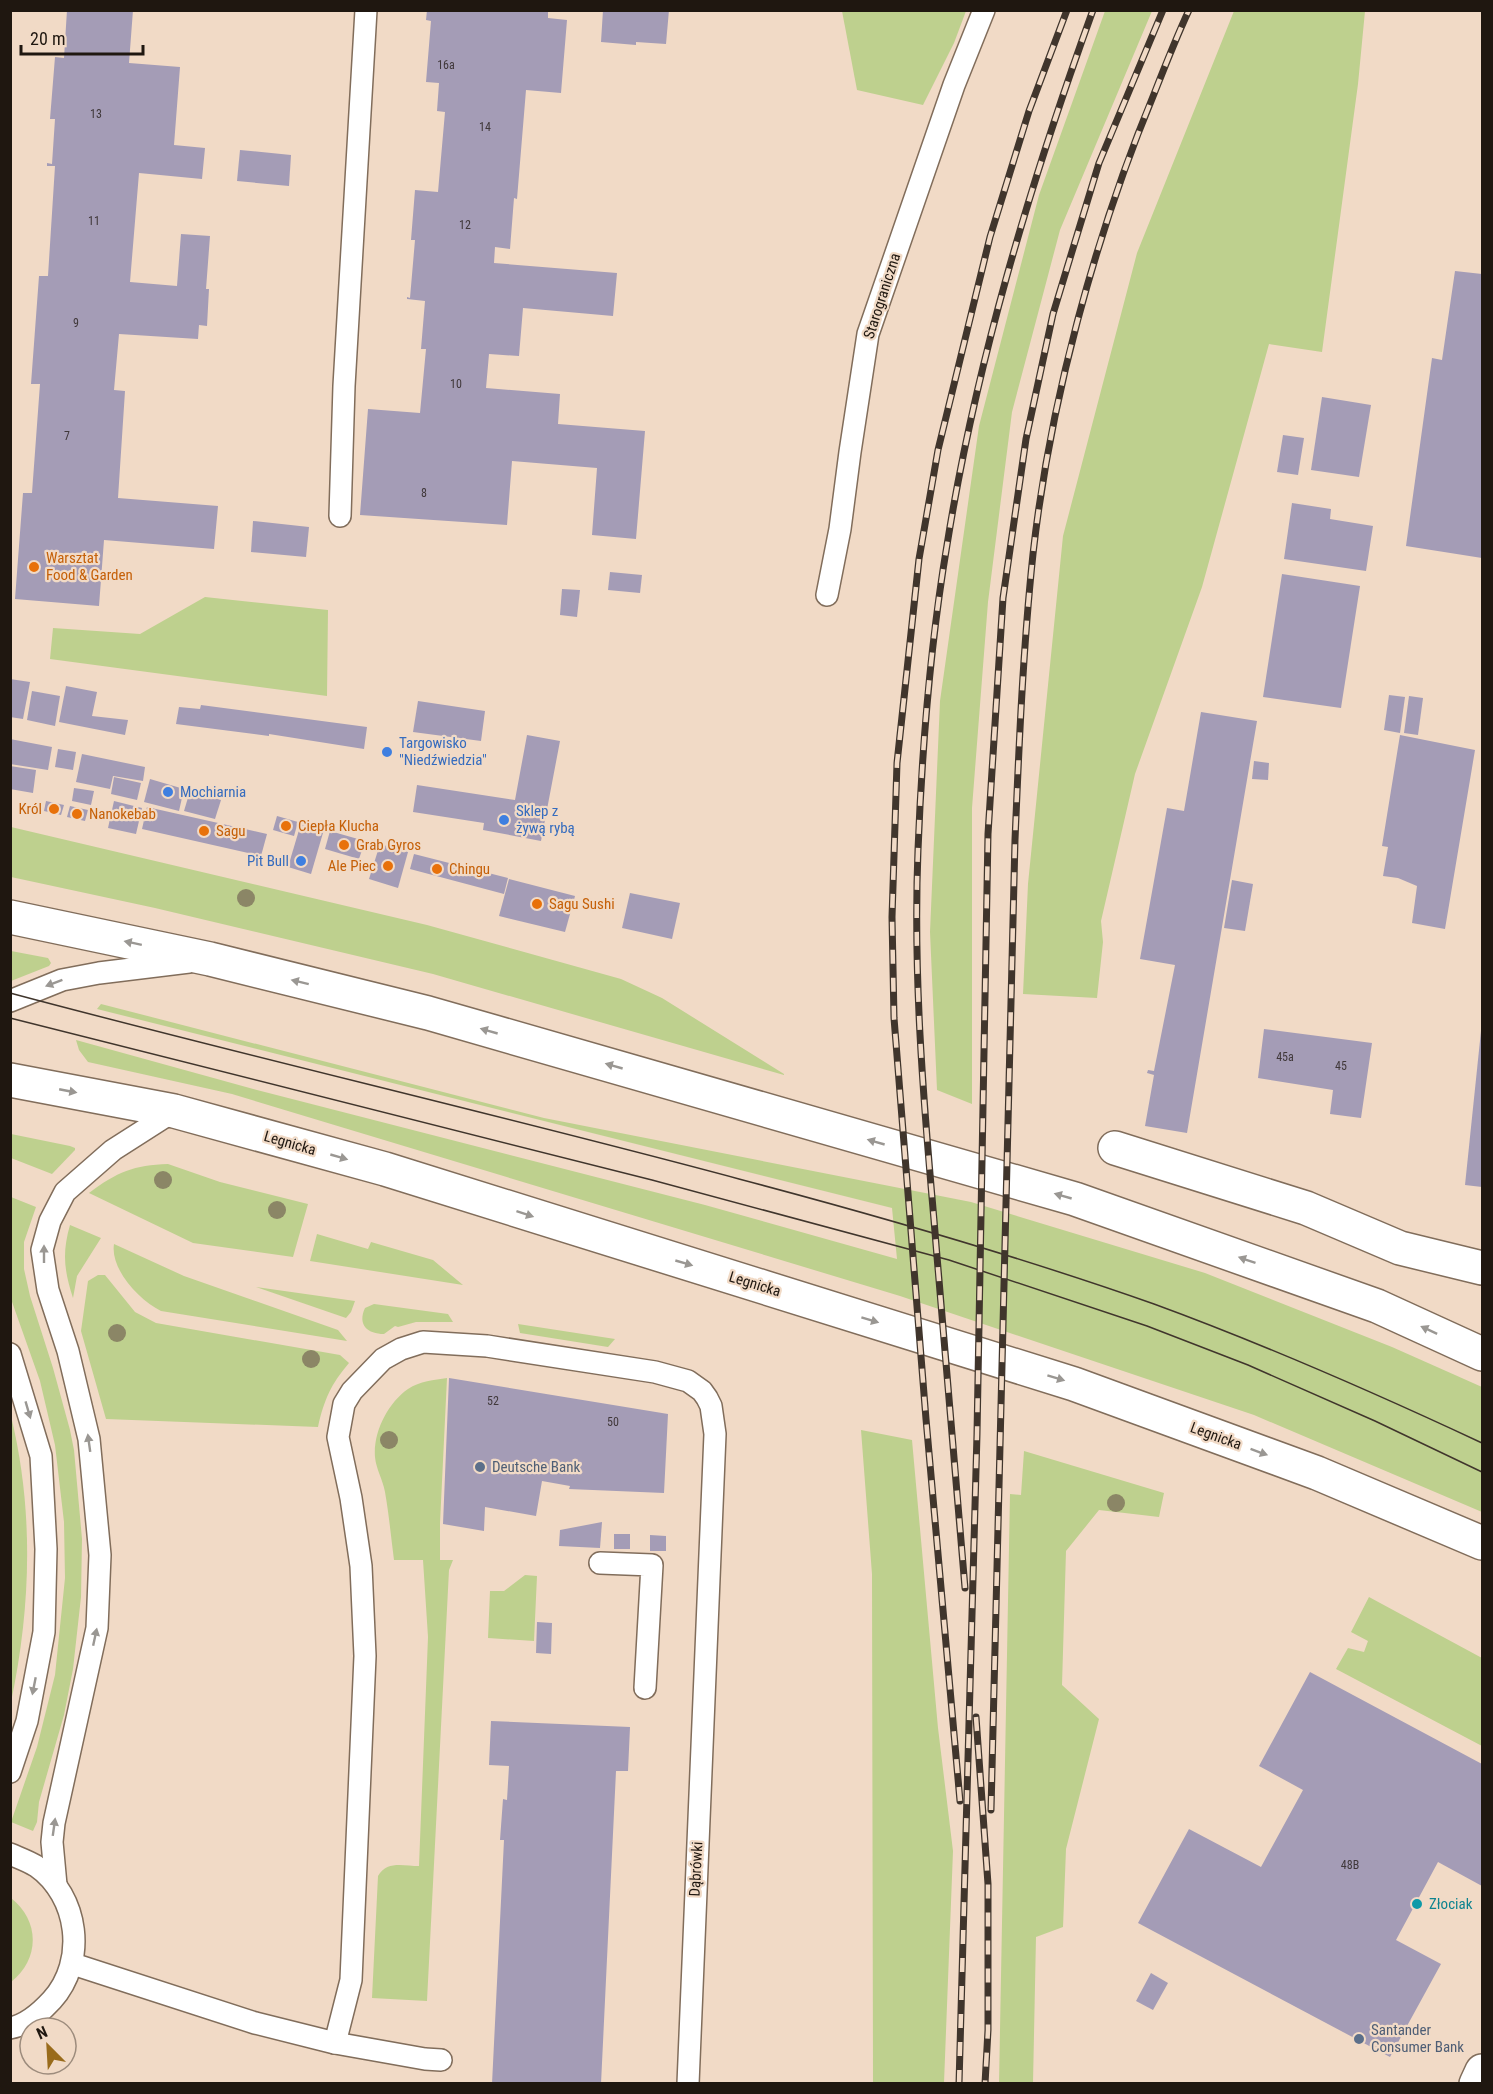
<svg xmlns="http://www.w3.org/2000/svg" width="1493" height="2094" font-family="'Roboto Condensed',sans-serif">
<rect width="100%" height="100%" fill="#f1dac6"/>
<g fill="#bed08e">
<polygon points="842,11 966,11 954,43 923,105 857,90"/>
<polygon points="1105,11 1152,11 1060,230 1012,412 988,602 972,808 972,1104 937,1090 930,932 940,701 979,426 1039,195"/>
<polygon points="1234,11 1365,11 1358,84 1322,352 1269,344 1202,587 1135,774 1101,921 1103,942 1097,998 1023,994 1028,884 1063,536 1137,253"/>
<polygon points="205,597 328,610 327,696 50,659 53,628 140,634"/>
<polygon points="11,827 427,925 621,979 662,998 784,1074 784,1075 433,974 155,908 11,877"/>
<polygon points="11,951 48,958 51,963 49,966 11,981"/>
<polygon points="101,1004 544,1118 971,1202 1205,1273 1392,1347 1482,1387 1482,1512 1254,1415 900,1296 232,1094 88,1062 79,1050 76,1040 257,1090 705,1205 897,1259 892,1208 97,1009"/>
<polygon points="11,1134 70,1146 75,1148 75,1150 52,1174 11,1158"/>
<path d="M 168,1164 L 220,1182 L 308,1204 L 293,1257 L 193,1243 L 89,1193 C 117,1172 134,1165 168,1164 Z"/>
<polygon points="11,1197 36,1207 24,1242 24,1269 30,1296 53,1368 70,1430 74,1450 82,1539 81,1597 73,1669 64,1715 39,1802 37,1822 33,1831 11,1822 37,1747 55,1675 65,1578 64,1522 55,1445 40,1381 11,1299"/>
<path d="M 70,1225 L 101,1238 L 77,1276 L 73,1298 C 64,1270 62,1253 70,1225 Z"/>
<polygon points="317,1234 368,1249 371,1242 433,1260 463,1285 310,1261"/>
<path d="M 114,1244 L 184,1276 L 338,1330 L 347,1341 L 161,1311 C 139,1300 110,1269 114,1244 Z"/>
<path d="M 98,1275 L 105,1275 L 135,1312 L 156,1323 L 340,1355 L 349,1363 C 331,1384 324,1400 318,1427 L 106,1419 L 81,1331 L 88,1281 Z"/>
<polygon points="256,1287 355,1301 351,1312 346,1318"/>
<path d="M 374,1304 L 448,1314 L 453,1322 L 416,1322 L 398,1327 L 395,1326 L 384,1334 C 368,1334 357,1325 365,1308 Z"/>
<polygon points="518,1324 615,1339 608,1347 520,1333"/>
<path d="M 447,1378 L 440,1523 L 440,1560 L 453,1560 L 449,1570 L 427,2001 L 372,1998 L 378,1876 C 387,1860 404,1866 419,1866 L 428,1637 L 423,1560 L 394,1560 C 391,1537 389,1515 385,1492 C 383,1480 376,1469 375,1457 C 373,1432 388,1403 408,1389 C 420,1381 434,1380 447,1378 Z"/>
<path d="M 11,1416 C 34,1511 31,1607 11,1702 Z"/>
<polygon points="861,1430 912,1440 938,1728 953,1851 944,2083 873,2083 872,1574"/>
<polygon points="1024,1451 1164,1493 1159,1517 1099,1510 1066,1551 1062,1685 1099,1719 1066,1849 1063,1927 1036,1937 1033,2083 999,2084 1010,1494 1021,1495"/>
<polygon points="525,1575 537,1576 534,1641 488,1638 490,1591 504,1591"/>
<polygon points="1369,1597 1482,1658 1482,1746 1336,1669 1348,1648 1364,1652 1368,1641 1351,1632"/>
<path d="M 11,1898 C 40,1921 40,1959 11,1982 Z"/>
</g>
<g fill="#a49cb6">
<polygon points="67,10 133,10 129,63 180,67 174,145 205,148 202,179 139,173 130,282 177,286 181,234 210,236 206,289 209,289 207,326 199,325 198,339 119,334 114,390 125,391 118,498 218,506 214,549 104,540 99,606 15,599 23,493 32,493 40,384 31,384 39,276 48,276 55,166 47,166 47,163 52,164 55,119 50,119 55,57 64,58"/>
<polygon points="427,10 548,10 548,18 567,20 561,93 526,90 517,199 514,198 510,249 495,247 494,263 617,273 613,316 523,308 519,356 489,354 486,388 560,394 558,424 645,431 636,539 592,535 597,468 512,461 507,525 360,515 368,409 420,413 426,349 421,349 425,301 407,299 407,297 410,298 415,240 411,240 415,190 438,192 445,112 437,111 439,83 426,82 431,21 426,20"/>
<polygon points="603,10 669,10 666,44 636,42 636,45 601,42"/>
<polygon points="240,150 291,155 289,186 237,181"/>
<polygon points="1455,271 1482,274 1482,558 1406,546 1432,358 1442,360"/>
<polygon points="1322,397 1371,405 1359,477 1311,470"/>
<polygon points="1283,435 1304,438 1298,475 1277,472"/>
<polygon points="1292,503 1331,509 1330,519 1373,526 1366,571 1284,559"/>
<polygon points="253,521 309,527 306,557 251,552"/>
<polygon points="610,572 642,575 640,593 608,590"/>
<polygon points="1282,574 1360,586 1341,708 1263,697"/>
<polygon points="562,589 580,590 577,617 560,615"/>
<polygon points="10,679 30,682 23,719 10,717"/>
<polygon points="66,686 97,692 92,716 128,720 125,735 59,722"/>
<polygon points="32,691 60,696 55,726 27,720"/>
<polygon points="1389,695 1405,697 1400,733 1384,730"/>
<polygon points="1409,696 1423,698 1418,735 1404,733"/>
<polygon points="418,701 485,711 481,741 413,732"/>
<polygon points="201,705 367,727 364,749 269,734 269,736 176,724 179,707 200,709"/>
<polygon points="1201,712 1257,721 1187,1133 1145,1126 1154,1075 1147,1073 1148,1070 1154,1071 1175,965 1140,959 1167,808 1184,811"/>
<polygon points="527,735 560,741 541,841 483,830 484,823 413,812 417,785 515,800"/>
<polygon points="1400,735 1475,750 1445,929 1412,923 1417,886 1398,878 1383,876 1388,847 1382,846"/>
<polygon points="10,739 52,747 48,770 10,764"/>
<polygon points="58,749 76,752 73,770 55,767"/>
<polygon points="82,754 145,767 143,781 113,776 110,789 76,782"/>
<polygon points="1254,761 1269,763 1268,780 1252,779"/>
<polygon points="10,766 36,770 33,793 10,789"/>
<polygon points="114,777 141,783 137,800 111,794"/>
<polygon points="150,779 184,789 179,811 144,802"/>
<polygon points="74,788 94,791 91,805 72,801"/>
<polygon points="190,791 221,800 215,819 184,811"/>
<polygon points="46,801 64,805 61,815 44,811"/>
<polygon points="114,801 142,808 136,834 108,828"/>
<polygon points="70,806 88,810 85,821 67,817"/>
<polygon points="147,807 267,834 261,856 142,829"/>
<polygon points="277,816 298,822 294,836 273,830"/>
<polygon points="302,820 325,826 311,874 288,867"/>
<polygon points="330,831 365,841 359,859 325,849"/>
<polygon points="380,844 408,852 398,888 369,879"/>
<polygon points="414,854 508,878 504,894 410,869"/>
<polygon points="509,879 575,896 565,932 499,916"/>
<polygon points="1232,880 1253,884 1245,931 1224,928"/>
<polygon points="630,893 680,903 672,939 622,928"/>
<polygon points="1264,1029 1372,1043 1361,1118 1330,1114 1333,1090 1258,1078"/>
<polygon points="1481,1031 1482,1031 1482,1187 1465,1185"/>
<polygon points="449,1378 668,1414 664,1493 569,1489 570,1486 542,1481 536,1516 485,1507 484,1531 443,1524"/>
<polygon points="602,1522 600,1548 559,1546 560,1530"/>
<rect x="614" y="1534" width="16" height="15"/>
<polygon points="650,1535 666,1536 666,1551 650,1551"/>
<polygon points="537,1622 552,1623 551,1654 536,1653"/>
<polygon points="1310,1672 1482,1764 1482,1886 1438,1862 1396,1940 1441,1964 1390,2057 1138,1923 1189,1829 1261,1867 1303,1790 1259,1766"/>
<polygon points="491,1721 630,1727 628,1771 616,1771 601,2084 492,2084 504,1840 500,1840 503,1799 507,1800 509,1766 489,1765"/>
<polygon points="1151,1973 1168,1983 1153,2010 1136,2001"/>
</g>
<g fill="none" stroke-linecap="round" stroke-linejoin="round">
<defs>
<g id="lane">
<polyline points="340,516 344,386 366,10"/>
<polyline points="827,595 840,529 850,452 868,334 954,85 984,10"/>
<polyline points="10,1001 62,980 99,973 189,962"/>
<polyline points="10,1354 41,1456 46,1549 44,1632 27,1721 10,1772"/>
<polyline points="600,1563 652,1565 645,1688"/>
<path d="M 10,1854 C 19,1858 28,1861 36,1866 C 79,1896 87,1961 52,2000 C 41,2012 27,2025 10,2028"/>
<polyline points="56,1885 52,1842 54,1823 97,1628 100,1555 89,1439 68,1351 48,1290 42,1250 50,1221 65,1192 113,1150 174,1111"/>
<polyline points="73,1964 255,2023 335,2043 425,2059 441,2060"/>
<polyline points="335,2043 351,1980 365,1656 361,1566 351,1498 338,1437 344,1404 352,1391 383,1359 401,1349 423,1342 487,1346 655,1372 688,1381 702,1391 707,1398 711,1406 715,1434 688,2084"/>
</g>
<g id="street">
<polyline points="1115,1148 1306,1208 1400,1248 1482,1268"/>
<polyline points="1476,2084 1482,2071"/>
</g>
<g id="secondary">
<polyline points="10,917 210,959 428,1013 1075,1199 1377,1306 1482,1354"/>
<polyline points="10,1080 174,1111 385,1169 1074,1384 1317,1473 1482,1543"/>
</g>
</defs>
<use href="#lane" stroke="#816d5b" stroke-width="24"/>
<use href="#street" stroke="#816d5b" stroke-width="36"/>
<use href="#secondary" stroke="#816d5b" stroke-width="36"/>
<use href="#lane" stroke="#fff" stroke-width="21"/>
<use href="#street" stroke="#fff" stroke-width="33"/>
<use href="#secondary" stroke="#fff" stroke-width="33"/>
<g stroke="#40352c" stroke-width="1.5">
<path d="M 10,993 C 253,1058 497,1114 739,1179 C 879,1216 1018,1256 1154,1304 C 1266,1345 1375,1393 1482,1443"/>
<polyline points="10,1018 652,1180 949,1260 1147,1326 1248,1365 1375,1421 1482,1472"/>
</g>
<defs>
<g id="rail">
<path d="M 965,1588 C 955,1466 944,1343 934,1220 C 923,1096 913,973 918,850 C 922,748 930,646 947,545 C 976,363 1030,184 1093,10"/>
<polyline points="976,1717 988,1884 988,2030 985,2084"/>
<polyline points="960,1801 926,1419 894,1018 892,917 897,763 919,559 938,450 990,237 1029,111 1067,10"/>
<path d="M 991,1810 L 1015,840 C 1019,744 1023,649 1033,554 C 1050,401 1095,236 1154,94 C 1165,66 1176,38 1189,10"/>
<polyline points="959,2084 977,1434 988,834 1003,598 1026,439 1053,314 1099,163 1163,10"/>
</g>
</defs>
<use href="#rail" stroke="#40352c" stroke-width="7"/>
<use href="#rail" stroke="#f1dac6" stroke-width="4.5" stroke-dasharray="14" stroke-linecap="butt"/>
</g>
<g fill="#8b8666">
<circle cx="246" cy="898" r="9"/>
<circle cx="163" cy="1180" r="9"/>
<circle cx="277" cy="1210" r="9"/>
<circle cx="117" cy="1333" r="9"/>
<circle cx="311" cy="1359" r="9"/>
<circle cx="389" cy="1440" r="9"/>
<circle cx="1116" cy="1503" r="9"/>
</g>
<defs><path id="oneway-solid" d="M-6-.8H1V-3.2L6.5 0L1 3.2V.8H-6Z" transform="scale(1.5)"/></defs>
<g fill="#9a9793">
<use href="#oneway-solid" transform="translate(133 943) rotate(-168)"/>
<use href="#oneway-solid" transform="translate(300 982) rotate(-166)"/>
<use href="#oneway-solid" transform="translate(54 983) rotate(159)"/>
<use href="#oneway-solid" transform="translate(489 1031) rotate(-164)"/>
<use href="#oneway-solid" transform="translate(614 1066) rotate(-164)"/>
<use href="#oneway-solid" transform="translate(68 1091) rotate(11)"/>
<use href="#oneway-solid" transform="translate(876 1142) rotate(-164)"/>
<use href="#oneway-solid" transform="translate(339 1157) rotate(16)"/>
<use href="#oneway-solid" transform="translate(1063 1196) rotate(-164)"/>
<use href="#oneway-solid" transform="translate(525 1214) rotate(18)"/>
<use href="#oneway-solid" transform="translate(44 1254) rotate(-90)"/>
<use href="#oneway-solid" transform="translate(1247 1260) rotate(-161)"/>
<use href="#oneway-solid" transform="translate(684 1263) rotate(16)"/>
<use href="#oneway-solid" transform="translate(870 1320) rotate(17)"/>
<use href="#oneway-solid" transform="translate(1429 1330) rotate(-155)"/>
<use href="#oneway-solid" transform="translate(1056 1378) rotate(17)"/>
<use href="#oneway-solid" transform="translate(28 1410) rotate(74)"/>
<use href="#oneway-solid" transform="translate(89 1443) rotate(-98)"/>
<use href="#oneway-solid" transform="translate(1259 1452) rotate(20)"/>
<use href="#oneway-solid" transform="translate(95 1637) rotate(-78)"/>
<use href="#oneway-solid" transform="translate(34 1686) rotate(101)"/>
<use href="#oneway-solid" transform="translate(54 1827) rotate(-82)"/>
</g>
<g fill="#e8710a" stroke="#f1dac6" stroke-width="2">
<circle cx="34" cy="567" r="6"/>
<circle cx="54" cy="809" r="6"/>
<circle cx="77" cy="814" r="6"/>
<circle cx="286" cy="826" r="6"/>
<circle cx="204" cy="831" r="6"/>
<circle cx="344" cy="845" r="6"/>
<circle cx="388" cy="866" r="6"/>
<circle cx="437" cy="869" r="6"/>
<circle cx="537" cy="904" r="6"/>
</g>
<g fill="#3f7fe0" stroke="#f1dac6" stroke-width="2">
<circle cx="387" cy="752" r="6"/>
<circle cx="168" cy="792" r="6"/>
<circle cx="504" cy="820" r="6"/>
<circle cx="301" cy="861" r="6"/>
</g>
<g fill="#5c6f8a" stroke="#f1dac6" stroke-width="2">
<circle cx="480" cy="1467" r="6"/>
<circle cx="1359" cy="2039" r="6"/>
</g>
<circle fill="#0f9aa8" stroke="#f1dac6" stroke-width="2" cx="1417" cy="1904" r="6"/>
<g text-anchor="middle" stroke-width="4.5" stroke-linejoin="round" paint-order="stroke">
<g font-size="12" fill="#40383a">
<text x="446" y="69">16a</text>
<text x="96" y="118">13</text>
<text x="485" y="131">14</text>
<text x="94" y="225">11</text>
<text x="465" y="229">12</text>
<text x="76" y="327">9</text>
<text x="456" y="388">10</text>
<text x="67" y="440">7</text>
<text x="424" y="497">8</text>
<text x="1285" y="1061">45a</text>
<text x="1341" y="1070">45</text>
<text x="493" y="1405">52</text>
<text x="613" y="1426">50</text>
<text x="1350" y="1869">48B</text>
</g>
<g font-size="15" fill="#1f1710" stroke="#f1dac6">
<text transform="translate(882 296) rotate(-72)" y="5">Starograniczna</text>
<text transform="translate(290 1143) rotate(16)" y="5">Legnicka</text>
<text transform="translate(755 1284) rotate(17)" y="5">Legnicka</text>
<text transform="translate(1216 1436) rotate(20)" y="5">Legnicka</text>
<text transform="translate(696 1869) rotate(-87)" y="5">Dąbrówki</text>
</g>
<g font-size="15" fill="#c56008" stroke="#f1dac6" text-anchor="start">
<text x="46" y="563">Warsztat<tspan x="46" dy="17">Food &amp; Garden</tspan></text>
<text x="42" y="814" text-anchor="end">Król</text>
<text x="89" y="819">Nanokebab</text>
<text x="298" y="831">Ciepła Klucha</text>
<text x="216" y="836">Sagu</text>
<text x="356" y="850">Grab Gyros</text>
<text x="376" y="871" text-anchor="end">Ale Piec</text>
<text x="449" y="874">Chingu</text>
<text x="549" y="909">Sagu Sushi</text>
</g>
<g font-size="15" fill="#366cbe" stroke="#f1dac6" text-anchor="start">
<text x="399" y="748">Targowisko<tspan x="399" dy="17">"Niedźwiedzia"</tspan></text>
<text x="180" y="797">Mochiarnia</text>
<text x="516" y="816">Sklep z<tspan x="516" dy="17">żywą rybą</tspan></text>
<text x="289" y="866" text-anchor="end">Pit Bull</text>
</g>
<g font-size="15" fill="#4e5e75" stroke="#f1dac6" text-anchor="start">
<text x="492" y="1472">Deutsche Bank</text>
<text x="1371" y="2035">Santander<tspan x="1371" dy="17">Consumer Bank</tspan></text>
</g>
<g font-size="15" fill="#0d838f" stroke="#f1dac6" text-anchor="start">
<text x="1429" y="1909">Złociak</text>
</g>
</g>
<rect width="1493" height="2094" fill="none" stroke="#1f1710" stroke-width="24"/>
<g transform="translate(48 2046) rotate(336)"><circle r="28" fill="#f1dac6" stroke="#9d8c7d" stroke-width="1.5"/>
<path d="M0-4.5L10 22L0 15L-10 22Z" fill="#996b1b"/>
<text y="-9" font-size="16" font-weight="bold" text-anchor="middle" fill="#1f1710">N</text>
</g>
<path d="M21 45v9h122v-9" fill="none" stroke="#1f1710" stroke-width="3"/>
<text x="30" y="45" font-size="18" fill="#1f1710" stroke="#f1dac6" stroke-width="4.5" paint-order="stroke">20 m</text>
</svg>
